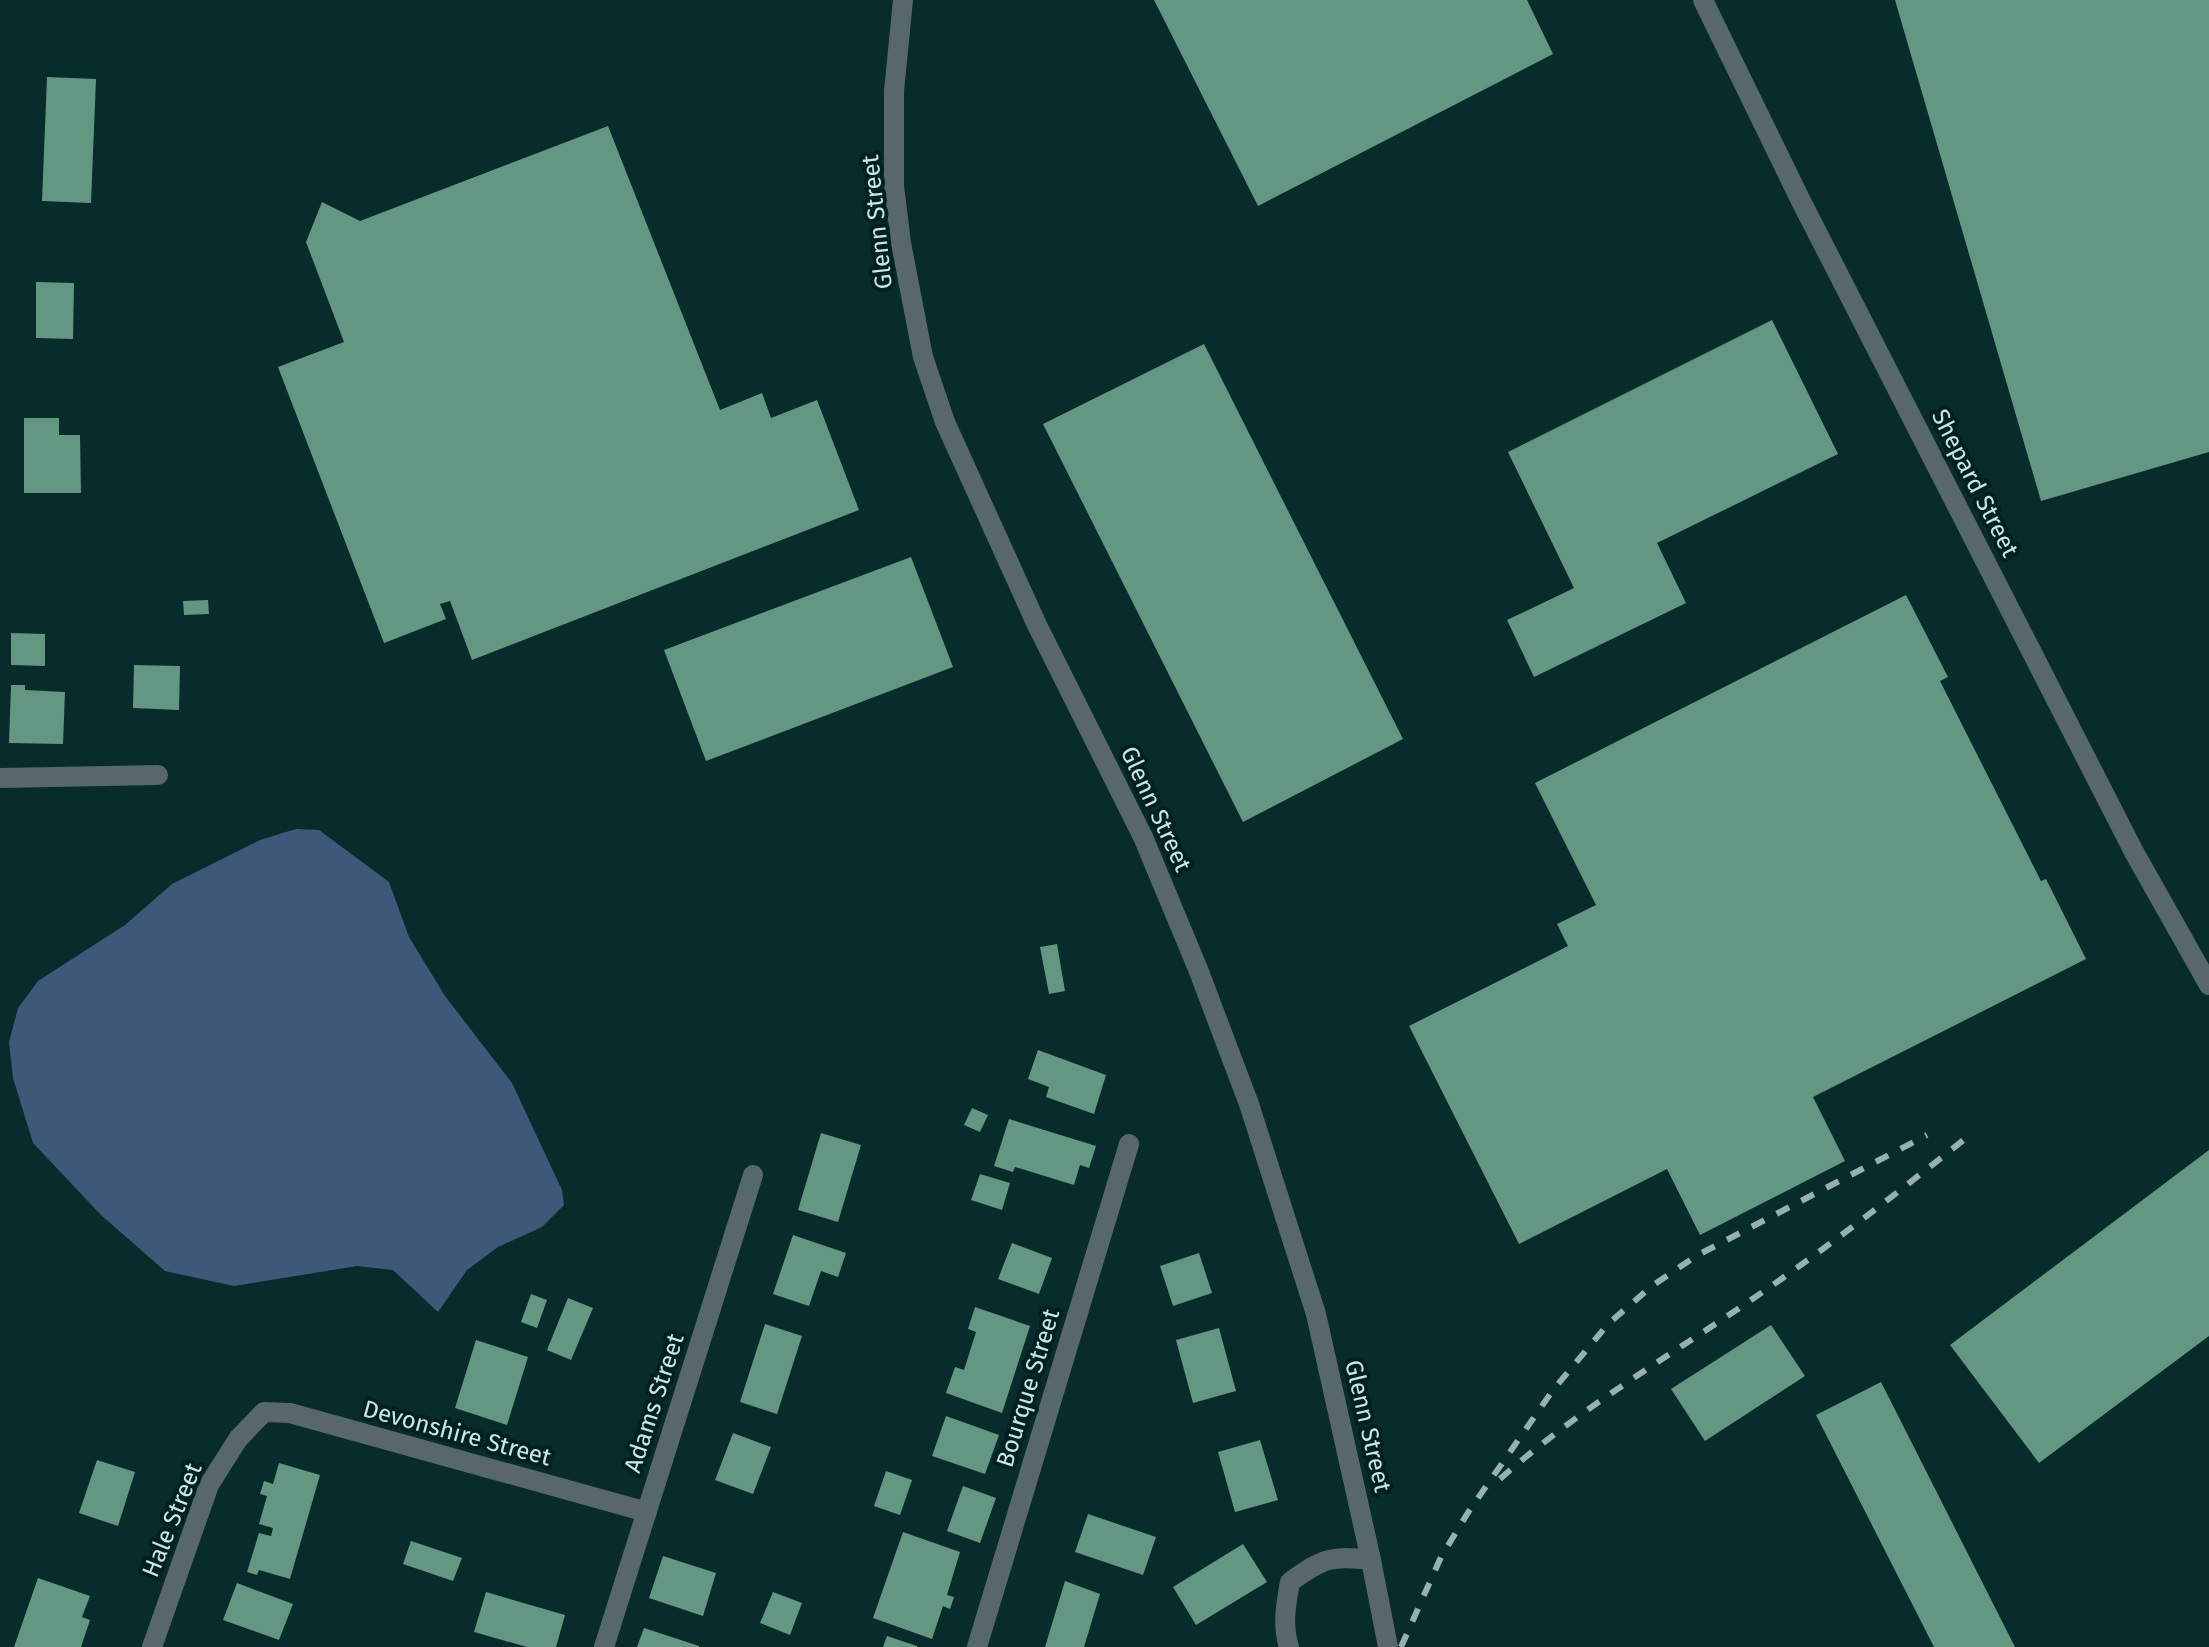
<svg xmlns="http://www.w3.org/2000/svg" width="2209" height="1647" font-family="'Fira Sans',sans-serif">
<rect width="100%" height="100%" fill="#082b2b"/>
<polygon fill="#3c597a" points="296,829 319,830 389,882 409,937 445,996 512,1083 562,1190 564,1205 542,1227 498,1247 467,1270 438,1312 393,1270 357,1266 234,1286 165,1271 102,1216 33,1143 13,1078 9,1042 18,1008 38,981 125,925 172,884 260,840"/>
<g fill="#639782">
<polygon points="1154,0 1527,0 1553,54 1258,206"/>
<polygon points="1895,0 2209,0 2209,452 2041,501"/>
<polygon points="47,77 96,79 91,203 42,201"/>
<polygon points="608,126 720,410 762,393 771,418 817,400 859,510 472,660 450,601 440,604 446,619 384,643 278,367 344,342 306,242 322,202 360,221"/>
<polygon points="36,282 74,283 73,339 36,338"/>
<polygon points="1772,320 1838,454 1657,543 1686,603 1534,677 1507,620 1574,588 1508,452"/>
<polygon points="1204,344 1403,739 1243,822 1043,424"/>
<polygon points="24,418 59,418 59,435 80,435 81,493 24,493"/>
<polygon points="911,557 953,667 706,761 664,650"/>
<polygon points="1906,595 1948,677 1940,681 2041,881 2046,879 2086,959 1813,1097 1845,1161 1700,1235 1667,1169 1519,1244 1409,1026 1568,946 1557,924 1596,905 1535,783"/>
<polygon points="208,600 209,614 184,615 183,601"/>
<polygon points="11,633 45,634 45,666 11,665"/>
<polygon points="134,665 180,666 179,710 133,708"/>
<polygon points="11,685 25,685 25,690 65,692 63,744 9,743"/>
<polygon points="1057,944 1065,991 1049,994 1040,947"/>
<polygon points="1038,1050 1106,1075 1094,1114 1046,1097 1049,1087 1028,1079"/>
<polygon points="972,1108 988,1115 980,1132 964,1125"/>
<polygon points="1009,1119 1096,1146 1089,1168 1080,1165 1074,1185 1015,1167 1013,1172 994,1166"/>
<polygon points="821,1133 861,1145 838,1222 798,1210"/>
<polygon points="2209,1150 2209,1336 2039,1463 1950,1345"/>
<polygon points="980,1174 1010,1183 1002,1210 971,1200"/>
<polygon points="793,1235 846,1253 838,1277 821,1271 809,1306 773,1294"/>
<polygon points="1012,1243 1052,1258 1039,1294 998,1279"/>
<polygon points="1199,1253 1212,1293 1173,1306 1160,1266"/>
<polygon points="531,1294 547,1300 537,1328 521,1322"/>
<polygon points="568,1298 593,1308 571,1360 547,1350"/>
<polygon points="975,1307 1030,1326 1002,1413 946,1393 955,1367 964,1370 976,1332 968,1329"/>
<polygon points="765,1324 802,1336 777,1414 740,1402"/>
<polygon points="1771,1325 1805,1376 1705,1441 1671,1389"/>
<polygon points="1219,1328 1236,1391 1193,1403 1176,1340"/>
<polygon points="476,1340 528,1357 507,1425 455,1408"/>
<polygon points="1881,1382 2015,1647 1934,1647 1816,1415"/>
<polygon points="946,1416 999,1435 985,1474 932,1456"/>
<polygon points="733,1433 771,1447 753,1494 715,1480"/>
<polygon points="1260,1440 1278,1500 1235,1512 1218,1452"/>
<polygon points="97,1460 135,1472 118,1526 79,1513"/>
<polygon points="279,1463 320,1475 290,1579 259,1570 257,1575 247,1572 259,1533 271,1536 273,1528 259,1524 267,1496 260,1494 264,1481 273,1484"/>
<polygon points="886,1471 912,1480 900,1515 874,1506"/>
<polygon points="963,1486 996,1498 980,1543 947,1531"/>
<polygon points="1088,1514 1156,1537 1143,1575 1075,1552"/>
<polygon points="903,1532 960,1552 947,1595 954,1597 950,1609 943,1606 932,1639 873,1618"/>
<polygon points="411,1541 462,1558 453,1581 403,1564"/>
<polygon points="1243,1544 1267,1582 1196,1625 1173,1587"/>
<polygon points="663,1556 716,1573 703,1616 649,1598"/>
<polygon points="38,1578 90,1596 82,1617 90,1620 81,1647 14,1647"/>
<polygon points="1065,1581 1100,1594 1084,1647 1045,1647"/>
<polygon points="237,1583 293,1604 279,1640 223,1620"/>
<polygon points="486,1592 565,1615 556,1647 527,1647 474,1632"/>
<polygon points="773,1592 802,1603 790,1635 760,1623"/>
<polygon points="644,1628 699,1646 699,1647 637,1647"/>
<polygon points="887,1636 917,1646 917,1647 883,1647"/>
</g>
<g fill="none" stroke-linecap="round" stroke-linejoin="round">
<g stroke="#57676d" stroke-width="20">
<polyline points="903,0 894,91 894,186 901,243 923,357 945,422 1037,625 1143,837 1198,969 1249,1104 1316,1314 1371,1560 1388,1647"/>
<polyline points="1703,0 1800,199 2134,852 2209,985"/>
<polyline points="0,778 158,775"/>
<polyline points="152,1647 209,1485 238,1439 264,1412 290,1413 647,1512"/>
<polyline points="604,1647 753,1175"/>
<polyline points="977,1647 1129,1144"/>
<path d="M 1289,1647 C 1282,1625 1286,1604 1290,1582 C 1323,1558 1332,1555 1371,1560"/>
</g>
<g stroke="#97b1b1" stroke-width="6" stroke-dasharray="14 14" stroke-linecap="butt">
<path d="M 1500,1479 C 1582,1406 1678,1351 1767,1289 C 1836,1241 1901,1190 1966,1138"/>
<polyline points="1401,1647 1441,1557 1469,1511 1553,1390 1608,1324 1652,1286 1696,1256 1927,1135"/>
</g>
</g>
<g text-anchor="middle" stroke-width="8" stroke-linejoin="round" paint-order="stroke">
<g font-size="24" fill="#cfe6e6" stroke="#002122">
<text transform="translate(877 222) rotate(-96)" y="8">Glenn Street</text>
<text transform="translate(1975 483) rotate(63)" y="8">Shepard Street</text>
<text transform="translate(1156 809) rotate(65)" y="8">Glenn Street</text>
<text transform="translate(1028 1388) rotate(-73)" y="8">Bourque Street</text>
<text transform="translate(654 1403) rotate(-72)" y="8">Adams Street</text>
<text transform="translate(1368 1426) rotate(77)" y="8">Glenn Street</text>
<text transform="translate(457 1433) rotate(15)" y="8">Devonshire Street</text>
<text transform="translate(172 1520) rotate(-68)" y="8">Hale Street</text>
</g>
</g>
</svg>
